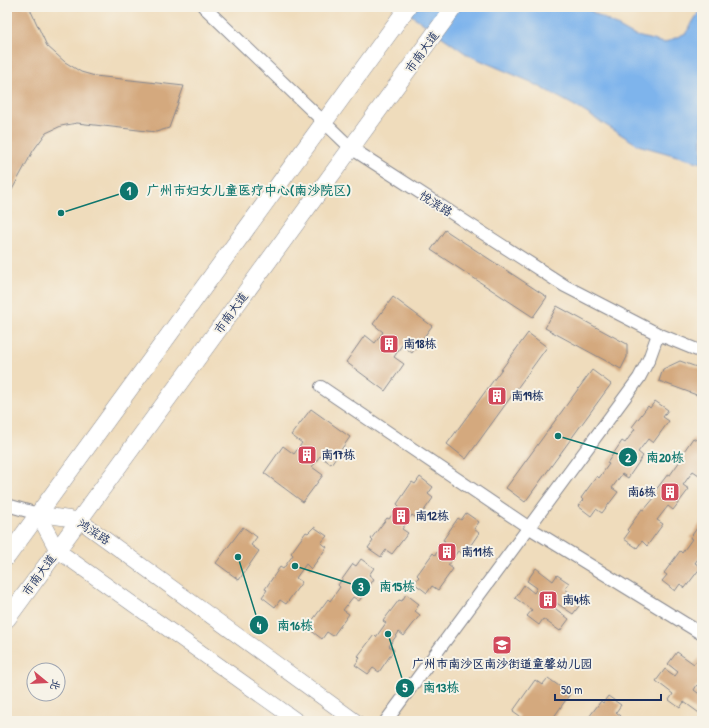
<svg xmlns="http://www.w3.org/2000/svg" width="709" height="728" font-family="'Patrick Hand','LXGW WenKai TC',sans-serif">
<rect width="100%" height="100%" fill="#f7f3e8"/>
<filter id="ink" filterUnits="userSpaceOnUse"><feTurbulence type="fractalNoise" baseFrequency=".025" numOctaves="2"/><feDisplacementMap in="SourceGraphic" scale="8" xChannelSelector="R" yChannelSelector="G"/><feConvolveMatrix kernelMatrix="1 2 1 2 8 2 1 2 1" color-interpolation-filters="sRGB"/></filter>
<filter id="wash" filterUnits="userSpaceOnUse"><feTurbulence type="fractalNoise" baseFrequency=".012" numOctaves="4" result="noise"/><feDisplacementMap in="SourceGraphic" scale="16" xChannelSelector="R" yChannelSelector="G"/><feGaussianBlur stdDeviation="0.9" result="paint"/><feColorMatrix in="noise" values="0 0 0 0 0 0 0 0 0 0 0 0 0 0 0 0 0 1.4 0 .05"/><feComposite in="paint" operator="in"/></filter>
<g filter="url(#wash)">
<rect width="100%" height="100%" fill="#efdcbc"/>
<polygon fill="#7eb4ec" stroke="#4c72a5" points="400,7 584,7 633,35 664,43 686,33 702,7 702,163 638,145 575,106 531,82 468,55"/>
<g id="blocks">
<g fill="#d4a97e">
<polygon points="7,7 29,7 47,46 65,62 81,72 95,76 184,86 169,128 156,132 77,123 61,126 46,133 33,151 7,199 7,101 9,94 7,82"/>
<polygon points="445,230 547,297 533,317 431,250"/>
<polygon points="393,297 432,326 412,353 402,345 394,357 404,364 385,391 346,362 365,335 375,343 383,332 373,324"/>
<polygon points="557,306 627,344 627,357 621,369 545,328"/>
<polygon points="528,333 547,347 466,459 447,444"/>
<polygon points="680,361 702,369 702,397 659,381 663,369"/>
<polygon points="592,370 611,384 525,502 506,488"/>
<polygon points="655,401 668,410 663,417 669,421 653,443 648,439 638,452 643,456 628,478 622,474 612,488 618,492 602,513 596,509 591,516 578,506 583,500 581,498 597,476 599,478 609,464 607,463 622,441 625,443 635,429 632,427 648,406 650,408"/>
<polygon points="311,409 350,437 331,464 320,456 312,467 323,475 303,502 264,473 283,446 294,454 302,443 291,435"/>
<polygon points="701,433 702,471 699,475 693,471 683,485 689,489 673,510 668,506 657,520 663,524 647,546 642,541 637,548 624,539 629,532 627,530 642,509 644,510 655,497 652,495 668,474 670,475 680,461 678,460 693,438 696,440"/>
<polygon points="420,477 433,487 428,494 433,498 418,519 412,515 402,529 408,533 392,554 386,550 381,557 368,548 373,541 371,539 387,518 389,519 399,506 397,504 412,482 415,484"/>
<polygon points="466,513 479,522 474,529 479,533 464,555 458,551 448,565 453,569 438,590 432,586 427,593 414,583 419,577 417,575 433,553 435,555 445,541 443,540 458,518 461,520"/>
<polygon points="702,521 702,553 695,563 701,567 685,588 680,584 675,591 662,581 667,575 664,573 680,551 682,553 692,539 690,538"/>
<polygon points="243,527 257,537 251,545 259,551 239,580 216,563"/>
<polygon points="314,527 327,536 321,543 327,547 311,569 306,564 296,578 302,582 286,604 280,600 275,607 262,597 267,590 265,589 280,567 283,569 293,555 291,553 306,532 308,533"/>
<polygon points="361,559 374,568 369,575 374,579 359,601 353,597 343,610 349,614 333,636 327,632 322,639 309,629 314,622 312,621 328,599 330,601 340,587 338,585 353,564 356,566"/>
<polygon points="536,568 553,581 557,575 569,583 565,589 582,602 573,614 555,602 552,606 569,619 560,631 543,619 539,625 527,616 532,610 515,598 524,585 534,593 537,588 527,581"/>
<polygon points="406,594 419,604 415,611 420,615 404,636 399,632 389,646 394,650 379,672 373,668 368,674 355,665 360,658 358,656 374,635 376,637 386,623 383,621 399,600 402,601"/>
<polygon points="677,652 694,664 699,658 702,661 702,689 697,685 694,690 702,696 702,715 684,702 680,708 669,700 673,694 656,681 665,669 675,676 678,672 668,664"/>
<polygon points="548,678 570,694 551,721 516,721 520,716 513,711 535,680 542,685"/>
<polygon points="608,696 621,705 616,712 621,716 618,721 586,721 601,701 603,703"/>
</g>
</g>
</g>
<g filter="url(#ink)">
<use href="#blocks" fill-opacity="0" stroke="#85868d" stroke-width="1"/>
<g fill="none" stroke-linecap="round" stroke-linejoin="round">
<defs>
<g id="minor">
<polyline points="204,7 351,148 565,286 658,334 702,352"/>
<polyline points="321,387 528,527 702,634"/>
<polyline points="7,505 38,514"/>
<polyline points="386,721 639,378 649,359 658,334"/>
</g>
<g id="tertiary">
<polyline points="38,514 79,520 355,721"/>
<polyline points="38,514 57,550 297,721"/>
</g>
<g id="secondary">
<polyline points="7,557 408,7"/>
<polyline points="7,619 454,7"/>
</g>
</defs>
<use href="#minor" stroke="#85868d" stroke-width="14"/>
<use href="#tertiary" stroke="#85868d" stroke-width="16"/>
<use href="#secondary" stroke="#85868d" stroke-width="18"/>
<use href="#minor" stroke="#fff" stroke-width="12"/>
<use href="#tertiary" stroke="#fff" stroke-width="15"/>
<use href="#secondary" stroke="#fff" stroke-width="17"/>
</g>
</g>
<defs>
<symbol id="building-square" viewBox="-11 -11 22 22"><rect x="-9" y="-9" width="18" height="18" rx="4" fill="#d1495b" stroke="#f7f3e8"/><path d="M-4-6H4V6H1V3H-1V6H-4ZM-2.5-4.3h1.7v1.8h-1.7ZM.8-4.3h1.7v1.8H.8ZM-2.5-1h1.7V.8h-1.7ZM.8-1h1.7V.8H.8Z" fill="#fff"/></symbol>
<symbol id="school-square" viewBox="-11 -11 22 22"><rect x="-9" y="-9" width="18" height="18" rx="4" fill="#d1495b" stroke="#f7f3e8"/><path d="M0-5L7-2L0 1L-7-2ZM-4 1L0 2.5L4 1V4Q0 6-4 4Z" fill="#fff"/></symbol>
</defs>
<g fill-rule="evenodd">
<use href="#building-square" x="378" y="333" width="22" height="22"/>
<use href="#building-square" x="486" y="385" width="22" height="22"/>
<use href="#building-square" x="296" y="444" width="22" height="22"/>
<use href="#building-square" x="659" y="481" width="22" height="22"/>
<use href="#building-square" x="390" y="505" width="22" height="22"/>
<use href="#building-square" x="436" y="541" width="22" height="22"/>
<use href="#building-square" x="537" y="589" width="22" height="22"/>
<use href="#school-square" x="491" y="634" width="22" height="22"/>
</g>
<g text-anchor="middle" stroke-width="4" stroke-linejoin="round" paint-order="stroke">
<g font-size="12" fill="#1b2f5e" stroke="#f7f3e8">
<text transform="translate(422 52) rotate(-54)" y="4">市南大道</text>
<text transform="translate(436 204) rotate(32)" y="4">悦滨路</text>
<text transform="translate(231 313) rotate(-54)" y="4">市南大道</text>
<text transform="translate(94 532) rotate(33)" y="4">鸿滨路</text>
<text transform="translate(39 575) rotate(-54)" y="4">市南大道</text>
</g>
<g font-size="12" font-weight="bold" fill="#1b2f5e" stroke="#f7f3e8" text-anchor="start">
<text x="403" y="348">南18栋</text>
<text x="511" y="400">南19栋</text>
<text x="321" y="459">南17栋</text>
<text x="656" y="496" text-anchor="end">南6栋</text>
<text x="415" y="520">南12栋</text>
<text x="461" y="556">南11栋</text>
<text x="562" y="604">南4栋</text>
<text x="502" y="668" text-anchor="middle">广州市南沙区南沙街道童馨幼儿园</text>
</g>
</g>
<path fill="none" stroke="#0f766e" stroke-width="1.5" d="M61 213L129 191M558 436L628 457M295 566L361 587M238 557L259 625M388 634L405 688"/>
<g fill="#0f766e" stroke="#f7f3e8" stroke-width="1.5">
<circle cx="61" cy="213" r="4"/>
<circle cx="558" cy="436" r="4"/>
<circle cx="295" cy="566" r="4"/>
<circle cx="238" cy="557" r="4"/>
<circle cx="388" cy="634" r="4"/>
<circle cx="129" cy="191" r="10"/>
<circle cx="628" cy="457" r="10"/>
<circle cx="361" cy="587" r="10"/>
<circle cx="259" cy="625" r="10"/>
<circle cx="405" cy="688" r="10"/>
</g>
<g font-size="12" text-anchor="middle" font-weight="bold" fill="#fff">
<text x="129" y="195">1</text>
<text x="628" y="462">2</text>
<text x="361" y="591">3</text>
<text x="259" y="630">4</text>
<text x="405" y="692">5</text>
</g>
<g font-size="13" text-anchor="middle" font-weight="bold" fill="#0f766e" stroke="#f7f3e8" stroke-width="4" stroke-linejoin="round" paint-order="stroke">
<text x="249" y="195">广州市妇女儿童医疗中心(南沙院区)</text>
<text x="665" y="462">南20栋</text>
<text x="397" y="591">南15栋</text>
<text x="295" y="630">南16栋</text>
<text x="441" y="692">南13栋</text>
</g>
<rect width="709" height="728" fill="none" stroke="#f7f3e8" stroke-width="24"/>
<g transform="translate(46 682) rotate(108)"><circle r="19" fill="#f7f3e8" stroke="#9fa5b1"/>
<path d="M0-3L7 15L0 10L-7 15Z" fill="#d1495b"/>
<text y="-6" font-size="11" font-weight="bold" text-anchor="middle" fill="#1b2f5e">北</text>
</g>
<path d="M555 694v6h106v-6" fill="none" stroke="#1b2f5e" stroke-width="2"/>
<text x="561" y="694" font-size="12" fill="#1b2f5e" stroke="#f7f3e8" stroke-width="3" paint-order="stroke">50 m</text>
</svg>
